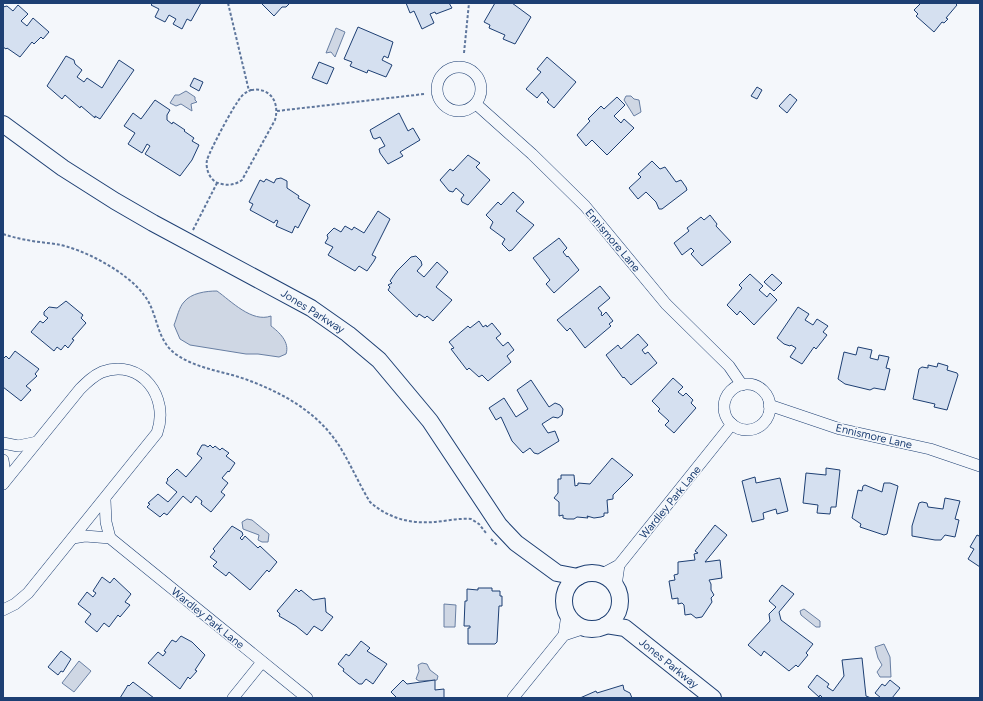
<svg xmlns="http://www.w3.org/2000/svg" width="983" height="701" font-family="Figtree,sans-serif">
<rect width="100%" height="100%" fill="#f4f7fb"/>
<g fill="#cfd7e4" stroke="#687fa3">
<polygon points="336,28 345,32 335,57 331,52 326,53"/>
<polygon points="186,91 195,97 195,100 197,102 191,104 192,111 181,104 176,106 170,103 175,95 179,95"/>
<polygon points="626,96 631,96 634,99 639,100 641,112 634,116 624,100"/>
<path d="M 217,291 C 231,301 252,323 271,316 L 271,326 C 279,332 290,342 286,354 L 279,357 L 258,354 L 246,354 L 190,345 L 180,339 L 174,325 C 177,318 179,307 184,302 C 191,293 206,291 217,291 Z"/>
<polygon points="247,519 252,520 269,534 268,542 262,542 258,540 259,535 243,529 242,522"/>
<polygon points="444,604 456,605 455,627 444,627"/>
<polygon points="804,609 820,621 820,627 816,627 801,615 800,611"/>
<polygon points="884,644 890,657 891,677 880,677 877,672 882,665 878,658 875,647"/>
<polygon points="79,661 91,671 74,692 62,683"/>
<polygon points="422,663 427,664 430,670 438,676 437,680 419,681 416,679 419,671 418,665"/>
</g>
<g fill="#d5e0f0" stroke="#1d3f73">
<polygon points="153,3 201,3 191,21 187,19 182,29 173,24 176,19 169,15 165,22 155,17 159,9 151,5"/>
<polygon points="261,3 290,3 286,7 282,7 274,16"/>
<polygon points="406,3 449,3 452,8 436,14 435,12 430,14 434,23 422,29 414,11 410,13"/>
<polygon points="495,3 512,3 531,17 515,44 503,39 505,35 489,28 490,25 484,22"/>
<polygon points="921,3 955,3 957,5 946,18 948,19 944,23 942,22 934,32 916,16 918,14 914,10"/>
<polygon points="18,5 28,14 21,21 27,26 33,18 49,32 43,39 41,37 34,44 32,42 20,57 7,48 6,49 3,47 3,7 7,6 13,11"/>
<polygon points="358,27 393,42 388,58 384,56 382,60 392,65 386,77 368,70 367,73 350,66 352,62 344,59"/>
<polygon points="66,56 74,60 75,64 82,70 77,77 84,82 87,78 102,88 119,60 134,70 100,119 95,116 95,118 81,106 80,108 65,95 62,99 47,86"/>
<polygon points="547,57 576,82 554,108 547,102 549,100 542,92 537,98 526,89 541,72 537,69"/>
<polygon points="319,62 334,68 327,84 312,78"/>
<polygon points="194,78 203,82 199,91 190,86"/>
<polygon points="757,87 762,90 757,99 751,96"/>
<polygon points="790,94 797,100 787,113 779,106"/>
<polygon points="617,97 625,105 614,116 621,123 624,119 634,128 607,155 592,140 586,146 577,135 590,121 588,119 601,106 604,109"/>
<polygon points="155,100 170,110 167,115 167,120 172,124 173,122 185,130 184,131 194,138 192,141 199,145 192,160 180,176 145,154 150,146 147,144 142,153 128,144 135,133 124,126 133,113 141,119"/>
<polygon points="399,113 408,131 413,128 420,140 400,152 403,156 388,164 380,153 379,149 385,146 380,137 375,139 373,138 370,130"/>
<polygon points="468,155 480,163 476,167 490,180 468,205 462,202 461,199 464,195 456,188 453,192 449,191 440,180 450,169 453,171"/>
<polygon points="652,161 660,169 665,167 676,182 681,180 686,187 687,190 662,209 659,209 656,202 646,192 638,199 629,188 641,177 638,174"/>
<polygon points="281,178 287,181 287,188 299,196 298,198 310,205 298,228 295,226 292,233 276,226 278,221 276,220 274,223 250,210 253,204 249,202 260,180 264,182 266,179 274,183 276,179"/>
<polygon points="513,192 524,202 516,211 534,225 512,250 509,251 502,244 505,239 490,228 493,222 486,215 498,202 501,205"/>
<polygon points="378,211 390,219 372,255 376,257 374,261 367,271 359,266 355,271 328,255 333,247 325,243 328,238 327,235 334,228 341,232 345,226 352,230 354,227 364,233"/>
<polygon points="710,215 717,224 716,226 731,242 702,266 691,254 694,251 691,248 682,255 674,243 689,231 687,228 701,217 704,220"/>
<polygon points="559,238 567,248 563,252 567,257 568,256 579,270 554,293 546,284 550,280 533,258"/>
<polygon points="416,256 421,261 422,265 417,271 424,277 437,262 448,272 436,287 452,300 433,321 427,316 425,318 419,314 417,317 414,315 388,290 390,287 388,285 392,283 390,281 397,271 411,257"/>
<polygon points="750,274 763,286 759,290 767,297 770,293 777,300 754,325 740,311 737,315 727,305 742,288 739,285"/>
<polygon points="772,274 782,283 774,291 764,282"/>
<polygon points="600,286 610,298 598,308 602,313 601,314 602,316 606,312 613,321 609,324 611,326 585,348 570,328 567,331 557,320"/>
<polygon points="66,301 83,315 81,318 86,323 72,339 74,340 68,348 65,345 61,350 57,347 54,351 31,332 40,321 43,323 48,318 44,315 44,312 49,307 57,308"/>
<polygon points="798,307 809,314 805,320 813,325 817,319 828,326 823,332 827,335 816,349 814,347 802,364 790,357 796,348 791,345 790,346 784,344 777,338"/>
<polygon points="479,321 483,327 486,325 487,327 492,323 501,334 496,338 503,346 508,342 514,350 507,356 511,362 488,381 482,375 479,377 469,368 467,370 451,349 454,348 449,342 468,326 470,328"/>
<polygon points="638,334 648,345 642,350 645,354 648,352 657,363 631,385 624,377 623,378 606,355 618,345 621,349"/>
<polygon points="858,347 872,350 870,358 878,360 879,355 889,357 886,368 890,369 885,390 874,388 870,390 845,384 838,379 844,352 856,355"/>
<polygon points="15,351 39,369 35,374 37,376 26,386 31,390 21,401 3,387 3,359 6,356 9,359"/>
<polygon points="938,363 948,366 947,370 957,373 958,375 947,410 934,407 935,404 913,399 919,369 922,367 928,368 928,365 937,367"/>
<polygon points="673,378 683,387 678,392 683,396 686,393 693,400 691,403 696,408 674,433 665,425 669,421 658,411 660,409 652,401"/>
<polygon points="531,380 549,407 555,403 560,405 563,409 562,415 558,418 553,417 542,424 548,433 555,431 559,441 538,454 534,453 530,448 523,453 512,441 501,417 496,420 489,408 504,398 516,417 528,409 517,390"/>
<polygon points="202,445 205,445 208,447 210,445 213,448 215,446 220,450 222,448 229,453 226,456 235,463 229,472 228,471 222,478 228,483 221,492 225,495 211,512 201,504 202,501 196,496 191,503 183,496 167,515 164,513 160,517 147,507 150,504 148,503 158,494 168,502 177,492 166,483 168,480 167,479 177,469 186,477 202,458 197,454"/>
<polygon points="612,458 633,475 613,495 613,499 607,500 608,513 604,513 604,516 601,517 594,518 587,516 588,518 577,517 574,519 567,519 563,518 563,515 559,516 559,502 554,498 558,493 558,479 561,479 561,475 574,475 575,486 578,485 578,483 590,484"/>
<polygon points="826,468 840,470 836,507 831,507 830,514 817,513 818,505 803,503 806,473 826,475"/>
<polygon points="755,477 756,483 780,478 788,511 777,514 776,509 763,513 764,519 752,522 742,481"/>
<polygon points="884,483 890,483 898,486 887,534 884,535 860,527 861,524 852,518 858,490 862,491 863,486 865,485 882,492"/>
<polygon points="945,498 960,501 955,519 959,520 955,537 945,535 941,540 935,540 912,536 912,526 919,503 922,502 927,503 928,507 943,509"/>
<polygon points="715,525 727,535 705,562 720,560 722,578 709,580 711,584 711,590 714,595 711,598 712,602 702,617 696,618 691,614 685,615 684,605 682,603 678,604 678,598 672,599 669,581 675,580 674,575 678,574 678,562 695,560 694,554 698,553 695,551"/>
<polygon points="232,526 242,532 243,535 240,538 242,540 245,536 258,548 260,546 277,562 269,572 267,570 250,590 229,572 226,576 213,566 217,562 210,557 215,551 213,549"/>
<polygon points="980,533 980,567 968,559 974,549 970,547 977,535 979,536"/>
<polygon points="102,577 110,583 114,578 131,594 125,602 130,605 120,617 118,615 109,627 104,623 97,632 85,622 91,614 78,604 87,592 93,597 96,593 93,591"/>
<polygon points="782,585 794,594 779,612 781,620 813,644 806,653 808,655 798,667 796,665 789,671 764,651 761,656 748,645 770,621 769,614 776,607 769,601"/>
<polygon points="478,588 492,588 492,591 500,591 500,596 502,596 502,606 499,606 497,642 495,644 468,644 468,628 470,628 470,626 464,626 465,601 467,601 467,589 478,590"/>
<polygon points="296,589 299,592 301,590 313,600 325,598 326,612 333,617 322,631 314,626 307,635 296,626 279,616 280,614 277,611"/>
<polygon points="181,636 192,642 205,655 195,670 197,671 190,679 188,677 180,689 148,663 158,652 163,656 166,652 164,651 172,640 176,642"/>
<polygon points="361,641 370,648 367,651 387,664 373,684 366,679 362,684 359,684 343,671 344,669 338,664 346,654 349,656"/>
<polygon points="61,651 71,659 63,672 61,671 58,675 48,667"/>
<polygon points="862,658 866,696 871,698 823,698 820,695 819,697 808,687 817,675 829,684 827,687 833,691 844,676 842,660"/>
<polygon points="403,680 407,684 435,680 435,690 444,689 444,698 397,698 391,692"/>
<polygon points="890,680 900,688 892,698 881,698 875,693 882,684 885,686"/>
<polygon points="133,682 154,698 120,698 128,685 129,686"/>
<polygon points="623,685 624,690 630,693 632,698 580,698 596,691 597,693"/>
</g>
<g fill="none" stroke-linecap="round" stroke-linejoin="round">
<defs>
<g id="street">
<circle cx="459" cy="89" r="22"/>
<polyline points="476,104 532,154 585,206 666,304 729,366 742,385"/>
<circle cx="747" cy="407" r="23"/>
<polyline points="769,405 840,429 930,449 980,466"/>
<polyline points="3,443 18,446 37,442"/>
<polyline points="3,460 5,473 3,484"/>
<path d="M 3,484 L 80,389 C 87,382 93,376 102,372 C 141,358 170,397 157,433 L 28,593 L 15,604 L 3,610"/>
<polyline points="105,500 106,522 110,538"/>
<polyline points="73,538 85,536 110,538 307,698"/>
<polyline points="602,574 619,565 732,424"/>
<polyline points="616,586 619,565"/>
<polyline points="564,635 567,614"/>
<polyline points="233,698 262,662"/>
<polyline points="513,698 564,635 585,628"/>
</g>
<g id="secondary">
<polyline points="3,124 63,168 115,201 153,223 311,308 348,334 379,360 430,421 499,525 516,543 557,573 578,577"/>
<circle cx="592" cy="601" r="28"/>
<polyline points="606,625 625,628 713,698"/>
</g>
</defs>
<use href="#street" stroke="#1d3f73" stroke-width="12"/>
<use href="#secondary" stroke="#1d3f73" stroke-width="18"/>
<g stroke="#5e769c" stroke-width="2" stroke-dasharray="3 2" stroke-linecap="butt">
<polyline points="228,3 249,91"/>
<polyline points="464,53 469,3"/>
<path d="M 251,90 C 270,87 280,102 275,120 L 242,180 C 236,184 230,186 222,184 C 211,183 205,170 207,160 C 210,150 234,105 241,97 C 244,93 247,92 251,90 Z"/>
<polyline points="277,111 424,94"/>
<polyline points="193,230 217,183"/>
<path d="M 3,234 C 21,240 38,242 56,244 C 84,249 127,272 144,295 C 159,314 155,340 177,355 C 198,369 222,371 245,379 C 283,393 318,412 340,447 C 351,465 359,484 370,502 C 388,518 410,524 434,522 C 446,521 459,518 471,519 L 479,524 L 486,533"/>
<polyline points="491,539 498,546"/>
</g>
<use href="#street" stroke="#f4f7fb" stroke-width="11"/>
<use href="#secondary" stroke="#f4f7fb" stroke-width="16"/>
</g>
<g text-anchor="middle" stroke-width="3" stroke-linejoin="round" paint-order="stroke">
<g font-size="11" fill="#1d3f73" stroke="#f4f7fb">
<text transform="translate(613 240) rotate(50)" y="4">Ennismore Lane</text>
<text transform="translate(313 311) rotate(32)" y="4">Jones Parkway</text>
<text transform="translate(874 436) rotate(13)" y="4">Ennismore Lane</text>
<text transform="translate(670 502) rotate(-51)" y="4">Wardley Park Lane</text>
<text transform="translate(208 618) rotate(39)" y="4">Wardley Park Lane</text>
<text transform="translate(669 663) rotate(39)" y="4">Jones Parkway</text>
</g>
</g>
<rect width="983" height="701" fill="none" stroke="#1d3f73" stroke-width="8"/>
</svg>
